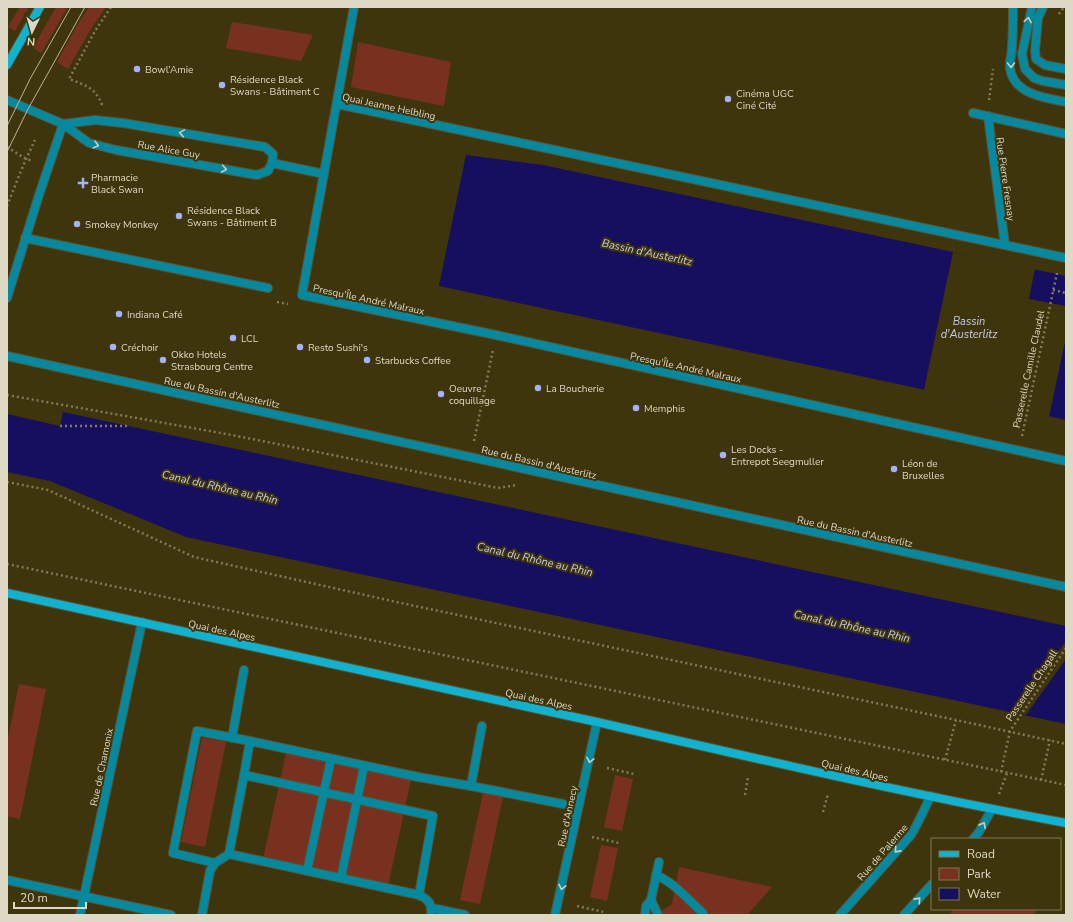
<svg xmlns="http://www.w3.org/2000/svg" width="1073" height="922" font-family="'Nunito Sans',sans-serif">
<rect width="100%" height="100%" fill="#3f350d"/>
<g fill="#79311f">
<polygon points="20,7 29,7 15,31 8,27"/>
<polygon points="56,7 68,7 41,53 33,48"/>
<polygon points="89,7 106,7 92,27 68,69 57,62 78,24"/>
<polygon points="232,21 232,22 313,35 301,61 226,48"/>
<polygon points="358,42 451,62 444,106 351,87"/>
<polygon points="19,684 46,689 20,819 7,816 7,743"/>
<polygon points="202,738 226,742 205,847 181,842"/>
<polygon points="286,753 411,780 388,886 263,859"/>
<polygon points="615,775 633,779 622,831 604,827"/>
<polygon points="483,793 503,797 480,904 460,900"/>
<polygon points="601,845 618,848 607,901 590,897"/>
<polygon points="679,867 772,887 747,915 656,915 672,904"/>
<polygon points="954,909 1036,909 1035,915 949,915"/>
</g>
<g fill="#160e5e">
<polygon points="466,155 543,165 1066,276 1066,420 439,286"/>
<polygon points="63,412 1066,626 1066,724 186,537 50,481 7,472 7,414 60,426"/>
</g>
<g fill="#3f350d">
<polygon points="953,252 1035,269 1029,299 1066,306 1066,337 1049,417 924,390"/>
<polygon points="1066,641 1066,659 1026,715 1015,713"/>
</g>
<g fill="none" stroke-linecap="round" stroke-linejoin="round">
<defs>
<g id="lane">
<path d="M 1013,7 C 1013,20 1013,34 1012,47 C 1012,54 1009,62 1010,68 C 1013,94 1045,98 1066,102"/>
<polyline points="1032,7 1022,54 1025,69 1034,78 1043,81 1066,85"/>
<polyline points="1043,7 1038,18 1035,51 1036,59 1045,65 1066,69"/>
<polyline points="232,738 244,670"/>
<polyline points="471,786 482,726"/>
<polyline points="229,854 419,895"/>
<polyline points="307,871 331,759"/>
<polyline points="341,878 364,766"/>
<polyline points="7,880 171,915"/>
<polyline points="202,915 210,871 215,863 229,854 244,775"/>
<path d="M 431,915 C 432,903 429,900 419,895 L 433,816 L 244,775 L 250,741 L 418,777 L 471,786 L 563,804"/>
</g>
<g id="street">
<polyline points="354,7 302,295 496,335 1066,461"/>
<polyline points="7,100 63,124 89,143 116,150 257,175 268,171 272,163 273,154 265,147 123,123 95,120 63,124"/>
<polyline points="337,104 1066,258"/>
<polyline points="973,113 1066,134"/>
<polyline points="988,116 1005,245"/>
<polyline points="272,163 324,174"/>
<polyline points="25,238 268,288"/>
<polyline points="7,298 39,195 63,124"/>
<polyline points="7,356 1066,587"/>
<polyline points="973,839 979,832 992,809"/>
<polyline points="215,863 173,853 197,731 250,741"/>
<path d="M 656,875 C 675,883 688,900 703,913"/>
<polyline points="651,900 658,915"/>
<polyline points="432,908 465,915"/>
<polyline points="80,915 142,622"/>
<polyline points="555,915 597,722"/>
<polyline points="645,915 646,906 651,900 659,862"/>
<path d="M 840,915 L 911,835 C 919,822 924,809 931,796"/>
<polyline points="904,915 932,884"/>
</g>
<g id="secondary">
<polyline points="7,65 40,7"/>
<path d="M 7,593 L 597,722 C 753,758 909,794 1066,823"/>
</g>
</defs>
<use href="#lane" stroke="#5c532e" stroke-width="10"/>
<use href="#street" stroke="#5c532e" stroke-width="10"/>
<use href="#secondary" stroke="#5c532e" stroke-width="10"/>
<g stroke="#827a5a" stroke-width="2.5" stroke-dasharray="2 3" stroke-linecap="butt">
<polyline points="1059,14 1064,7"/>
<polyline points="989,100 993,69"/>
<path d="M 102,105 C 96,88 85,85 69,79 L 95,31 L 111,7"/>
<polyline points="7,147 26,159 33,161"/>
<polyline points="7,206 23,166 35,140"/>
<polyline points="1053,290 1066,293"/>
<polyline points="277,302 288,304"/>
<polyline points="7,395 232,435 498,488 517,485"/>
<polyline points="60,426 127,426"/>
<polyline points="1022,436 1057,273"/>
<polyline points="474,441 493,350"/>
<polyline points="7,482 48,490 194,557 401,603 956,720 1066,744"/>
<polyline points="7,564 1066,785"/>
<polyline points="945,760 956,720"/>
<polyline points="607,768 634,774"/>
<polyline points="1001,772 1010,731 1066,648"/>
<polyline points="1041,780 1050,740"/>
<polyline points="999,794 1007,773"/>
<polyline points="745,795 748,777"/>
<polyline points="823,812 828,794"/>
<polyline points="592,837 619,843"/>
<polyline points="577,906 604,912"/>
</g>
<use href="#lane" stroke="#06889f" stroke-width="8"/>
<use href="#street" stroke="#06889f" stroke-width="8"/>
<use href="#secondary" stroke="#11b2cf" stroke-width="8"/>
<g stroke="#b9b39a" stroke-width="1">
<polyline points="7,126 30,79 71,7"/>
<polyline points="7,152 28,109 85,7"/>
</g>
</g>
<defs><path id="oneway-chevron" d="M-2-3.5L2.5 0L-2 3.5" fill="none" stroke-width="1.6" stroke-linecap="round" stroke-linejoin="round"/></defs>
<g stroke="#c8d1c0">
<use href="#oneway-chevron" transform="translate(1028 20) rotate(-79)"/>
<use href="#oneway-chevron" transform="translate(1011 65) rotate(90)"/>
<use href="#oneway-chevron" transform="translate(182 133) rotate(-171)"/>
<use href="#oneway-chevron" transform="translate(96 145) rotate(15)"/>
<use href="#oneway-chevron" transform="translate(224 169) rotate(10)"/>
<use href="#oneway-chevron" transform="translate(590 760) rotate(102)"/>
<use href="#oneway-chevron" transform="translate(983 825) rotate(-61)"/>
<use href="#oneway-chevron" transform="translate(897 850) rotate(132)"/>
<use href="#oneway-chevron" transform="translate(562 887) rotate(102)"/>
<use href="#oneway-chevron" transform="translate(918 900) rotate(-48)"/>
</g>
<g fill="#a4b2fc" stroke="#3f350d" stroke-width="1.5">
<circle cx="137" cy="69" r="4"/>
<circle cx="222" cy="85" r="4"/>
<circle cx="728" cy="99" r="4"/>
<path d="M81 177h4v4h4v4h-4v4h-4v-4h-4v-4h4z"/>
<circle cx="179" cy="216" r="4"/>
<circle cx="77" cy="224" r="4"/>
<circle cx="119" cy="314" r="4"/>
<circle cx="233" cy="338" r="4"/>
<circle cx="113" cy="347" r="4"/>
<circle cx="300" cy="347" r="4"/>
<circle cx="163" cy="360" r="4"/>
<circle cx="367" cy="360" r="4"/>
<circle cx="538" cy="388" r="4"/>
<circle cx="441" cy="394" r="4"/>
<circle cx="636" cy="408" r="4"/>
<circle cx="723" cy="455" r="4"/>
<circle cx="894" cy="469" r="4"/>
</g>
<g text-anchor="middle" stroke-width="4" stroke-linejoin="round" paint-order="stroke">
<g font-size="10" fill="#ded9c4" stroke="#3f350d" text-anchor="start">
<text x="145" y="73">Bowl’Amie</text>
<text x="230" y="83">Résidence Black<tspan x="230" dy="12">Swans - Bâtiment C</tspan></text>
<text x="736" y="97">Cinéma UGC<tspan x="736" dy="12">Ciné Cité</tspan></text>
<text x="91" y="181">Pharmacie<tspan x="91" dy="12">Black Swan</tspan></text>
<text x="187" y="214">Résidence Black<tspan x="187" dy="12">Swans - Bâtiment B</tspan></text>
<text x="85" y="228">Smokey Monkey</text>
<text x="127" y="318">Indiana Café</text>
<text x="241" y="342">LCL</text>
<text x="121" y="351">Créchoir</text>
<text x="308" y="351">Resto Sushi's</text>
<text x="171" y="358">Okko Hotels<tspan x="171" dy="12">Strasbourg Centre</tspan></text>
<text x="375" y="364">Starbucks Coffee</text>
<text x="449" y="392">Oeuvre<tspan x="449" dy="12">coquillage</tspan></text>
<text x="546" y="392">La Boucherie</text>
<text x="644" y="412">Memphis</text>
<text x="731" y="453">Les Docks -<tspan x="731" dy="12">Entrepot Seegmuller</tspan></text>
<text x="902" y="467">Léon de<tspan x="902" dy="12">Bruxelles</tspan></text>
</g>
<g font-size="10" fill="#ded9c4" stroke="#3f350d">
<text transform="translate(389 106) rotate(12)" y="4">Quai Jeanne Helbling</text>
<text transform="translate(169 149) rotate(10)" y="4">Rue Alice Guy</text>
<text transform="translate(1006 179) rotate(82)" y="4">Rue Pierre Fresnay</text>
<text transform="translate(369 299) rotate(12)" y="4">Presqu'Île André Malraux</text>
<text transform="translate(686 367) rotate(12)" y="4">Presqu'Île André Malraux</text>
<text transform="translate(1028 369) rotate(-78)" y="4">Passerelle Camille Claudel</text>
<text transform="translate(222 392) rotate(12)" y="4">Rue du Bassin d'Austerlitz</text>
<text transform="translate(539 462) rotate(13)" y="4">Rue du Bassin d'Austerlitz</text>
<text transform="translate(855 531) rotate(12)" y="4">Rue du Bassin d'Austerlitz</text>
<text transform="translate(222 630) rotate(12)" y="4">Quai des Alpes</text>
<text transform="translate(1031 685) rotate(-56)" y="4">Passerelle Chagall</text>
<text transform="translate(539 699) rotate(12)" y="4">Quai des Alpes</text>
<text transform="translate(101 767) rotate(-78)" y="4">Rue de Chamonix</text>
<text transform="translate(855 770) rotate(13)" y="4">Quai des Alpes</text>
<text transform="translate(567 816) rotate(-78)" y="4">Rue d'Annecy</text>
<text transform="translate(882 852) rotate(-49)" y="4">Rue de Palerme</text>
</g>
<g font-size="11" font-style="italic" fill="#c5cbe7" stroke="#3f350d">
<text transform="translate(647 252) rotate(12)" y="4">Bassin d'Austerlitz</text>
<text x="969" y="325">Bassin<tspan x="969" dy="13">d'Austerlitz</tspan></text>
<text transform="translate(220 487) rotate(13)" y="4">Canal du Rhône au Rhin</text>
<text transform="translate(535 559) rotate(13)" y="4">Canal du Rhône au Rhin</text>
<text transform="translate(852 626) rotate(12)" y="4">Canal du Rhône au Rhin</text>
</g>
</g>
<rect width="1073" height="922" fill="none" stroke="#ded9c4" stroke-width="16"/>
<rect x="931" y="838" width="130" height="72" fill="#3f350d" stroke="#7f7756"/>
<rect x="939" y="851" width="20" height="6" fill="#11b2cf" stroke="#7f7756"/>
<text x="967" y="858" font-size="12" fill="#ded9c4">Road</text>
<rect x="939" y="868" width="20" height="12" fill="#79311f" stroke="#7f7756"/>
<text x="967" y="878" font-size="12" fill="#ded9c4">Park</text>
<rect x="939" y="888" width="20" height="12" fill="#160e5e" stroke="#7f7756"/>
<text x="967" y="898" font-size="12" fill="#ded9c4">Water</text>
<g transform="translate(32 32) rotate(185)" stroke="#3f350d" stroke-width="3" paint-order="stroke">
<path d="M0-3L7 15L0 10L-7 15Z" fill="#ded9c4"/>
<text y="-6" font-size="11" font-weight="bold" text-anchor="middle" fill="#ded9c4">N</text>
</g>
<path d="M14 902v6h72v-6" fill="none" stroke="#ded9c4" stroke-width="2"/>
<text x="20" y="902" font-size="12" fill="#ded9c4" stroke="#3f350d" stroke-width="3" paint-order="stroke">20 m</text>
</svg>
